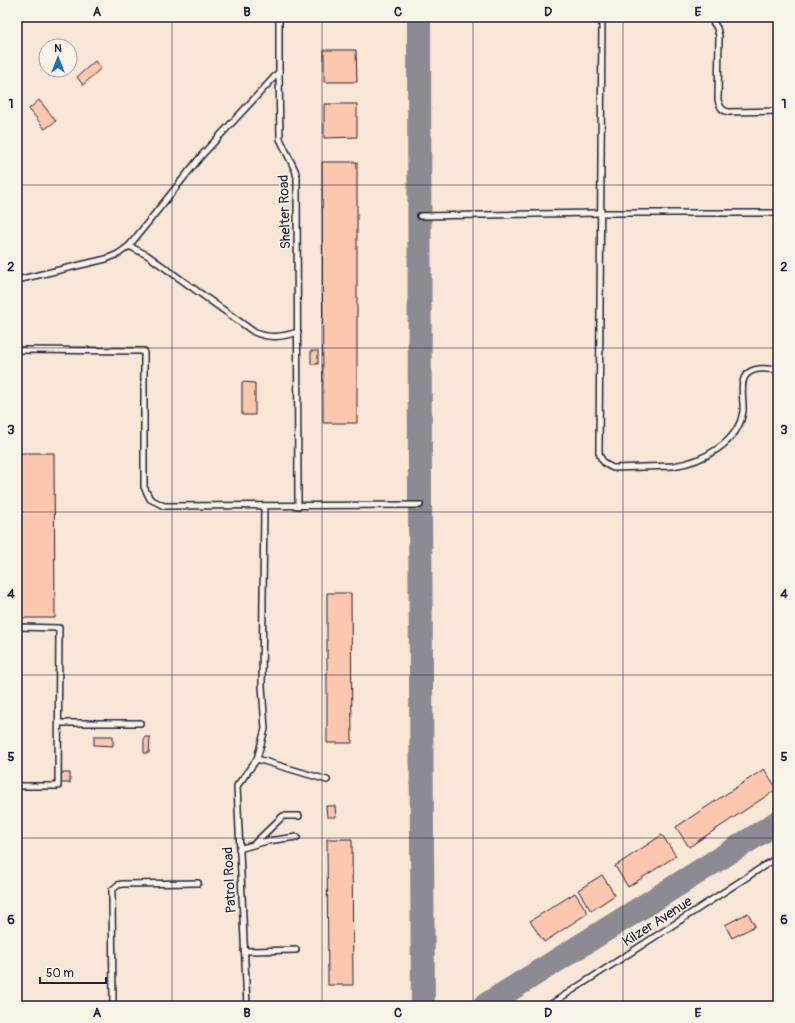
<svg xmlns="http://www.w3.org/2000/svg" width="795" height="1023" font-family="Pangolin,sans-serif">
<rect width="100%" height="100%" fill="#f7f3e8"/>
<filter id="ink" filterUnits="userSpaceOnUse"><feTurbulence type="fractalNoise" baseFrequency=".025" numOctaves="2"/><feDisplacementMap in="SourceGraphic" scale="8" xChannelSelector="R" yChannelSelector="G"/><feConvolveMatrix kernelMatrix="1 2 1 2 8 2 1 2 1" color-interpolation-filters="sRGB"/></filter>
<g filter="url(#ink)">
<path fill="#f8e6d7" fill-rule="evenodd" d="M 17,17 L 778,17 L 778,1006 L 17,1006 ZM 46,46 L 70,46 L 70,70 L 46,70 Z"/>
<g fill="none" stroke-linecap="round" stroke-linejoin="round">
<g stroke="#8c8a92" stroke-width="24">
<polyline points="419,17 420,505 423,1006"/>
<polyline points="484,1006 778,822"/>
</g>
</g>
<g fill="#fcc7ae" stroke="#22223b">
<polygon points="324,50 356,50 357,82 324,82"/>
<polygon points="95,61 101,68 83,85 77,77"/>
<polygon points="39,100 56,121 45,129 29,109"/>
<polygon points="324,104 357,104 357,137 324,138"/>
<polygon points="322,162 357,162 357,423 323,423"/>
<rect x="311" y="351" width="7" height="13"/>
<polygon points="242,382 255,383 255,415 242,415"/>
<polygon points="17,453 54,453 55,618 17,618"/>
<polygon points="327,593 351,593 352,743 327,743"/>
<polygon points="94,736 113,736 113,746 94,745"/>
<polygon points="144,737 150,737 149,753 144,753"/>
<polygon points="764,769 777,789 689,847 676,827"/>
<rect x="60" y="773" width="10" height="10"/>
<polygon points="326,806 335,806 336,817 327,817"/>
<polygon points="662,835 676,856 628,887 615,866"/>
<polygon points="327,839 352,839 353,985 328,985"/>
<polygon points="602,875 615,895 591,911 578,890"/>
<polygon points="575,893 588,913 544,942 530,921"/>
<polygon points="748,913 755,926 732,938 725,925"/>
</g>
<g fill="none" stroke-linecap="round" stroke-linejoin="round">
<defs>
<g id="service">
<path d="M 602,17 L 599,453 C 601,461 605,465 613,468 L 673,466 C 702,462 739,443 743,411 C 744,401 739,384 746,375 C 754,366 768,369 778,370"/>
<path d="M 710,17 L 717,28 L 719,36 L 718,100 C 720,107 722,111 729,112 L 778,111"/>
<polyline points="279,72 280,139 295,170 297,177 298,506"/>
<polyline points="420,216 600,213 778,213"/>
<polyline points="129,246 202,155 279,72 279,17"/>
<path d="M 17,280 L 106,259 L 118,254 L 129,246 L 147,255 L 254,332 C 269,339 282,337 298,332"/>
<polyline points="17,350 144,351 144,487 150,499 164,506 420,505"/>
<polyline points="17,627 59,628 58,786 17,786"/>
<polyline points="59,723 140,723"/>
<polyline points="257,759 327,780"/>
<polyline points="255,843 283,816 299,816"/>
<polyline points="239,849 267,841 297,837"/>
<polyline points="244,951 296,950"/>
<polyline points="113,1006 112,890 118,885 122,884 198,883"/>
<polyline points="247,1006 237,786 257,759 265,729 262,686 264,506"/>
<polyline points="548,1006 778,857"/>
</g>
</defs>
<use href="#service" stroke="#22223b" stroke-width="8"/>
<use href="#service" stroke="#f7f3e8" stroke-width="5"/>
</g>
</g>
<path fill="none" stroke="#22223b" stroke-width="1" stroke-opacity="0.55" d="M 172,17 L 172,1006M 322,17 L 322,1006M 473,17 L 473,1006M 623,17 L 623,1006M 17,185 L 778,185M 17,348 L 778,348M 17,512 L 778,512M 17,675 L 778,675M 17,838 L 778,838"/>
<g text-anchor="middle" stroke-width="3" stroke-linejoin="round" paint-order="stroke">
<g font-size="14" fill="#22223b" stroke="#f7f3e8">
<text transform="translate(284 212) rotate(-92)" y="5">Shelter Road</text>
<text transform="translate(229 880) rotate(-93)" y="5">Patrol Road</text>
<text transform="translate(657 921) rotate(-33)" y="5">Kilzer Avenue</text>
</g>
</g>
<rect width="795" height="1023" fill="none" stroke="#f7f3e8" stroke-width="44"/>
<g transform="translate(58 58)"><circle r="19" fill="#f7f3e8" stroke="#a29fa3"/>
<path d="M0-3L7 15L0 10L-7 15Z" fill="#1f6fb2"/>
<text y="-6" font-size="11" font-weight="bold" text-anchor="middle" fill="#22223b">N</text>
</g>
<path d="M40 977v6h66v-6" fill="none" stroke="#22223b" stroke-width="2"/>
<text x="46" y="977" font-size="12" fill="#22223b" stroke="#f7f3e8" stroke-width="3" paint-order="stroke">50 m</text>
<rect x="22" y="22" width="751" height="979" fill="none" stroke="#22223b" stroke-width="1.5"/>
<g font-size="13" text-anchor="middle" font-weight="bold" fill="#22223b">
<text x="97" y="16">A</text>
<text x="247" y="16">B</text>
<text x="398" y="16">C</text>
<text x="548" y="16">D</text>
<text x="698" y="16">E</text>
<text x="11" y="108">1</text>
<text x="784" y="108">1</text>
<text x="11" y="271">2</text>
<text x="784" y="271">2</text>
<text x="11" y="434">3</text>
<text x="784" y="434">3</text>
<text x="11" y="598">4</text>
<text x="784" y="598">4</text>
<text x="11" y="761">5</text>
<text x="784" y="761">5</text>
<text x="11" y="924">6</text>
<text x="784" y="924">6</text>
<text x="97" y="1017">A</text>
<text x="247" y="1017">B</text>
<text x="398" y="1017">C</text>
<text x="548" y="1017">D</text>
<text x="698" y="1017">E</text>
</g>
</svg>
